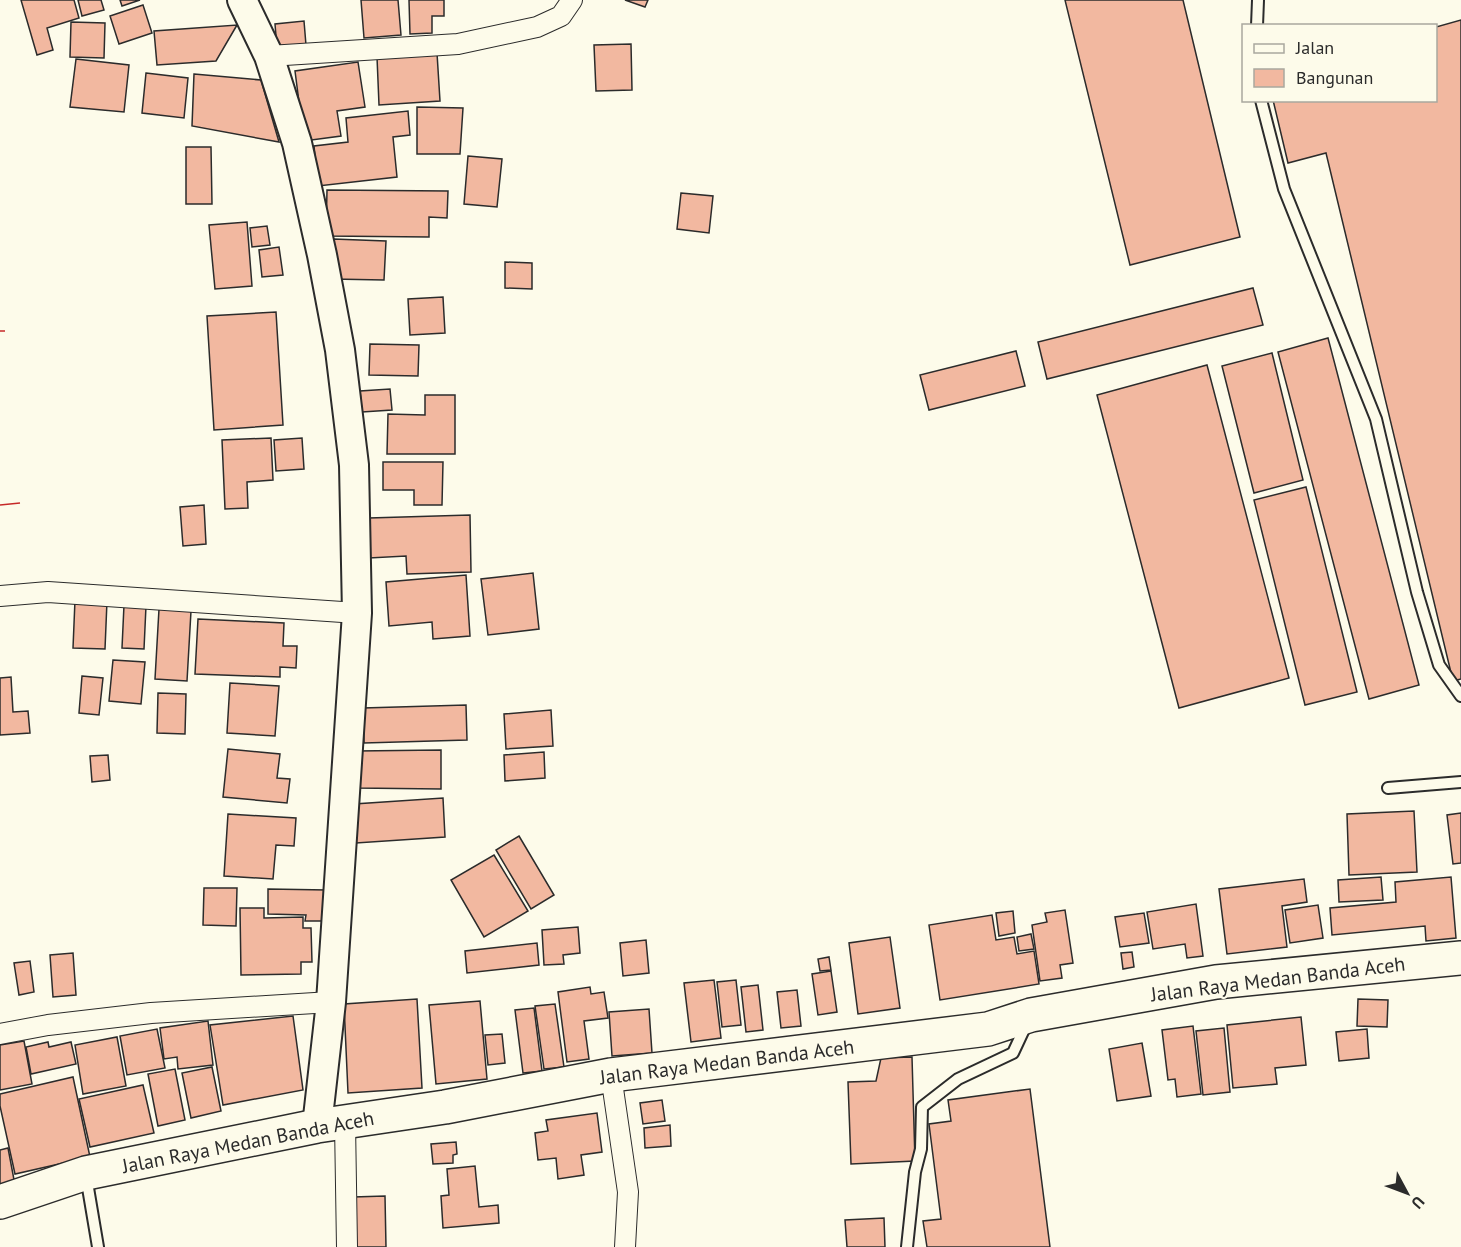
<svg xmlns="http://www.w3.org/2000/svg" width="1461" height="1247" font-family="'PT Sans',sans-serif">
<rect width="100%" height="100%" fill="#fdfbea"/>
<g fill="#f2b8a0" stroke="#2b2b2b" stroke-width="1.5">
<polygon points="21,0 74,0 79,18 47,28 53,50 37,55"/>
<polygon points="78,0 101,0 104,10 82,16"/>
<polygon points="120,0 140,0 122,6"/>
<polygon points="361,0 398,0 401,35 364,38"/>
<polygon points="409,0 444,0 444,16 432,16 432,33 410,34"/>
<polygon points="625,0 648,0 645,7"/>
<polygon points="1065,0 1183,0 1240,237 1130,265"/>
<polygon points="143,5 152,33 119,44 110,16"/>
<polygon points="1461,20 1461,679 1453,681 1326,153 1288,163 1273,100 1436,100 1436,27"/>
<polygon points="304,21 306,45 277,48 275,24"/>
<polygon points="71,22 105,23 104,58 70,57"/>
<polygon points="237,25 216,61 157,65 154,31"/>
<polygon points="631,44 632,90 596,91 594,45"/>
<polygon points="437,53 440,101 379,105 377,57"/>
<polygon points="76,59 129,65 124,112 70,107"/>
<polygon points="358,62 365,107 337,111 341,136 304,141 295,71"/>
<polygon points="146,73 188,78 184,118 142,113"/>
<polygon points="194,74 261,80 279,142 192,126"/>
<polygon points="417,107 463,108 460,154 417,154"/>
<polygon points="408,111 410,135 393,137 397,177 318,186 314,146 348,142 346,118"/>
<polygon points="186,147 211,147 212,204 186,204"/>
<polygon points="468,156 502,159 497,207 464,204"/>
<polygon points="327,190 448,191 447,218 429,217 429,237 326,236"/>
<polygon points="681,193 713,196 709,233 677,229"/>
<polygon points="247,222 252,286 215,289 209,225"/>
<polygon points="267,226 270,245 252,247 250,228"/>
<polygon points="333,239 386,241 384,280 332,279"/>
<polygon points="279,247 283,275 262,277 259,250"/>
<polygon points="505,262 532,263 532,289 505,288"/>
<polygon points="1253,288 1263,325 1047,379 1038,342"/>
<polygon points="443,297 445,333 410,335 408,299"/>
<polygon points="276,312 283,425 214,430 207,316"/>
<polygon points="1328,338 1419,685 1369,699 1278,352"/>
<polygon points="370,344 419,345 418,376 369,375"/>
<polygon points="1016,351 1025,386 929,410 920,375"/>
<polygon points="1272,353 1303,480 1254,493 1222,366"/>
<polygon points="1207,365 1289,678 1179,708 1097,395"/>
<polygon points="390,389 392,410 362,412 360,391"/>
<polygon points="425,395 455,395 455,454 387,454 388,414 425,415"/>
<polygon points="271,438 273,480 247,482 248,508 225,509 222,440"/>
<polygon points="302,438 304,469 276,471 274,440"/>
<polygon points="383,462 443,462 442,505 414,505 414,490 383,490"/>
<polygon points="1306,487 1357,692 1305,705 1254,500"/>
<polygon points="204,505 206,544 183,546 180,507"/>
<polygon points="470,515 471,572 407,574 406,556 369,558 369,518"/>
<polygon points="533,573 539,629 488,635 481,579"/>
<polygon points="466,575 470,636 433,639 432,622 389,626 386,582"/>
<polygon points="75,600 107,601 105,649 73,648"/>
<polygon points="124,605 146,606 144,649 122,648"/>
<polygon points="159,609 191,611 187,681 155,679"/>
<polygon points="198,619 284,623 283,646 297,646 296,668 280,667 280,677 195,674"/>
<polygon points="113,660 145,662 141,704 109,701"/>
<polygon points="82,676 103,678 99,715 79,713"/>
<polygon points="11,677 13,712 28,711 30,733 0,735 0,678"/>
<polygon points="230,683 279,686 275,736 227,733"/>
<polygon points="158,693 186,694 185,734 157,733"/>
<polygon points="466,705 467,740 364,743 363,708"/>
<polygon points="551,710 553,746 506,749 504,714"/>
<polygon points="228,749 280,754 277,778 290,779 287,803 223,797"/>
<polygon points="441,750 441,789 356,788 356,751"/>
<polygon points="544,752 545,778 505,781 504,755"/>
<polygon points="108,755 110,780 92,782 90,756"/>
<polygon points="443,798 445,837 356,843 354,804"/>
<polygon points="1414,811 1417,872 1349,875 1347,814"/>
<polygon points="1461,813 1461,863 1453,864 1447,815"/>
<polygon points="228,814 296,818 294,846 276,845 273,879 224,876"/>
<polygon points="519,836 554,895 531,909 496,850"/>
<polygon points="494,855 528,911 484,937 451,880"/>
<polygon points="1381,877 1383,900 1339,902 1338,880"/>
<polygon points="1451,877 1456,938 1426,941 1425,926 1332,935 1330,908 1396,902 1395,882"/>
<polygon points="1304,879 1307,902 1282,906 1287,947 1227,954 1219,889"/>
<polygon points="204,888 237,888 236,926 203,925"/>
<polygon points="268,889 327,890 326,921 305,921 306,915 268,914"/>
<polygon points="1196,904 1203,956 1187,958 1185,944 1153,949 1147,912"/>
<polygon points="1318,905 1323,938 1290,943 1285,910"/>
<polygon points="240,908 264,908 264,918 303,917 303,928 311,928 312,962 301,962 301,974 241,975"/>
<polygon points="1065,910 1073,963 1060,965 1062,978 1040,981 1032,925 1047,922 1045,913"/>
<polygon points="1013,911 1015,933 999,936 996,913"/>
<polygon points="1144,913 1149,943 1120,947 1115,917"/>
<polygon points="992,915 996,940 1014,937 1017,954 1034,951 1039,984 940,1000 929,925"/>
<polygon points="578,927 580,953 563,955 564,964 544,965 542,930"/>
<polygon points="1031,934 1034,949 1019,951 1017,937"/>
<polygon points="890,937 900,1008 858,1014 849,943"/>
<polygon points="646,940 649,973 623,976 620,943"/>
<polygon points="537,943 539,965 467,973 465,951"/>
<polygon points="1132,952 1134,967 1123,969 1121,953"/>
<polygon points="73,953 76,995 53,997 50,955"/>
<polygon points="829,957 831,970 820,971 818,959"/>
<polygon points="30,961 34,992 19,995 14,963"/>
<polygon points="831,971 837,1012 818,1015 812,974"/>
<polygon points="714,980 721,1038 691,1042 684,983"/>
<polygon points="736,980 741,1025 722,1027 717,982"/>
<polygon points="758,985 763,1030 746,1032 741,987"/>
<polygon points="590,987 591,994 604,992 608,1018 584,1021 589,1059 567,1062 558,992"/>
<polygon points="797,990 801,1026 781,1028 777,992"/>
<polygon points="417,999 422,1088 348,1093 344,1004"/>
<polygon points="1358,999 1388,1000 1387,1027 1357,1026"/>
<polygon points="480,1001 487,1079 436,1084 429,1005"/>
<polygon points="555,1004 564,1067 544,1069 535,1006"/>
<polygon points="534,1008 542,1071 523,1073 515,1010"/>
<polygon points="649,1009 652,1053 612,1056 609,1012"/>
<polygon points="293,1016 303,1090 223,1105 210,1025"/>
<polygon points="1301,1017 1306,1065 1275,1068 1277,1084 1233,1088 1227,1025"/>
<polygon points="208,1021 213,1065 178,1069 177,1057 164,1059 160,1028"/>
<polygon points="1193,1026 1201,1094 1177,1097 1175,1079 1168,1080 1162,1030"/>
<polygon points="1224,1028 1230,1092 1203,1095 1196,1031"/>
<polygon points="157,1029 165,1068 127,1075 120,1036"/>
<polygon points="1367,1029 1369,1058 1339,1061 1336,1032"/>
<polygon points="502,1034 505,1063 488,1065 485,1035"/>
<polygon points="117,1037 126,1086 83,1094 75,1045"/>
<polygon points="24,1041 32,1084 0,1090 0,1045"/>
<polygon points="48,1042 49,1047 71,1042 76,1064 31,1074 26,1047"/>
<polygon points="1142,1043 1151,1096 1117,1101 1109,1049"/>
<polygon points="912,1057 915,1161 851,1164 848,1082 876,1081 881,1058"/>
<polygon points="212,1067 221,1111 191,1118 182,1073"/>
<polygon points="175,1069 185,1120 158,1126 148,1074"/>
<polygon points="73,1077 90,1157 15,1174 0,1106 0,1094"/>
<polygon points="143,1085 154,1133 90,1147 79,1099"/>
<polygon points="1030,1089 1050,1247 927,1247 923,1221 941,1219 929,1124 951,1121 948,1100"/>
<polygon points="662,1100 665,1121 643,1124 640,1103"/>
<polygon points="597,1113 602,1152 581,1155 584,1175 558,1179 556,1158 538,1160 535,1133 548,1131 546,1120"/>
<polygon points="670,1125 671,1146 645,1148 644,1128"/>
<polygon points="456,1142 457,1154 453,1155 453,1163 433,1164 431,1144"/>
<polygon points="8,1148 15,1185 0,1188 0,1150"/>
<polygon points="475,1166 479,1207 498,1205 499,1223 443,1228 441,1196 449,1195 447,1169"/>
<polygon points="385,1196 386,1247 354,1247 353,1197"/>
<polygon points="884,1218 885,1247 847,1247 845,1220"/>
</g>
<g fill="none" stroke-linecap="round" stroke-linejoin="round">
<defs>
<g id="lane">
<polyline points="1257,26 1258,0"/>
<polyline points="1261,100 1284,189 1376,419 1417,592 1439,665 1461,696"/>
<polyline points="1388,788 1461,782"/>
<polyline points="86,1176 98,1247"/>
<polyline points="907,1247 915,1172 921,1149 922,1107 958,1079 1013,1053 1027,1023"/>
</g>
<g id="street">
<polyline points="269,56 458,44 537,27 561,16 572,0"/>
<polyline points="0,596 48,592 357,613"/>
<polyline points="0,1034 48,1025 151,1013 331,1002"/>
<polyline points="611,1075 628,1192 625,1247"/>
<polyline points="345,1123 347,1247"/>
</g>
<polyline id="secondary" points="242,0 269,56 297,143 322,255 340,350 354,465 357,613 331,1002 317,1126"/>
<polyline id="highway" points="0,1202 86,1173 317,1126 445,1107 611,1075 988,1029 1031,1015 1216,982 1461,958"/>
</defs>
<use href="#lane" stroke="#2b2b2b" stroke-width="14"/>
<use href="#street" stroke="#2b2b2b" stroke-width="22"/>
<use href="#secondary" stroke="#2b2b2b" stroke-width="32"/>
<use href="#highway" stroke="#2b2b2b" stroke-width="36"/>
<use href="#lane" stroke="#fdfbea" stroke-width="10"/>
<use href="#street" stroke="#fdfbea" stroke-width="20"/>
<use href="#secondary" stroke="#fdfbea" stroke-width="28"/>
<use href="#highway" stroke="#fdfbea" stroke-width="33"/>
<g stroke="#c62828" stroke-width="1.5" stroke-dasharray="21 4.5 3 4.5" stroke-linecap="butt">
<polyline points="0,331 5,331"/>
<polyline points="0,505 20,503"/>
</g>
</g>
<g text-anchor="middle" stroke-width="4.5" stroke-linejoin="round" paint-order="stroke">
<g font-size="20" fill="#2b2b2b" stroke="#fdfbea">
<text transform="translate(1278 979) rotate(-7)" y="7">Jalan Raya Medan Banda Aceh</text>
<text transform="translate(727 1062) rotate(-7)" y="7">Jalan Raya Medan Banda Aceh</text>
<text transform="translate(248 1142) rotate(-11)" y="7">Jalan Raya Medan Banda Aceh</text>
</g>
</g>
<rect x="1242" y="24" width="195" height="78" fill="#fdfbea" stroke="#a9a89e" stroke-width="1.5"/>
<rect x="1254" y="44" width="30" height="9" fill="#fdfbea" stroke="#a9a89e" stroke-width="1.5"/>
<text x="1296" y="54" font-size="18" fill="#2b2b2b">Jalan</text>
<rect x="1254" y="69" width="30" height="18" fill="#f2b8a0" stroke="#a9a89e" stroke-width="1.5"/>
<text x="1296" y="84" font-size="18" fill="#2b2b2b">Bangunan</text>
<g transform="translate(1407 1193) rotate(131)" stroke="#fdfbea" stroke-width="4.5" paint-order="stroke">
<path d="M0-4.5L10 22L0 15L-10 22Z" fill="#2b2b2b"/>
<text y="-9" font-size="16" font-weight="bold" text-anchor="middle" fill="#2b2b2b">U</text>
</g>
</svg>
